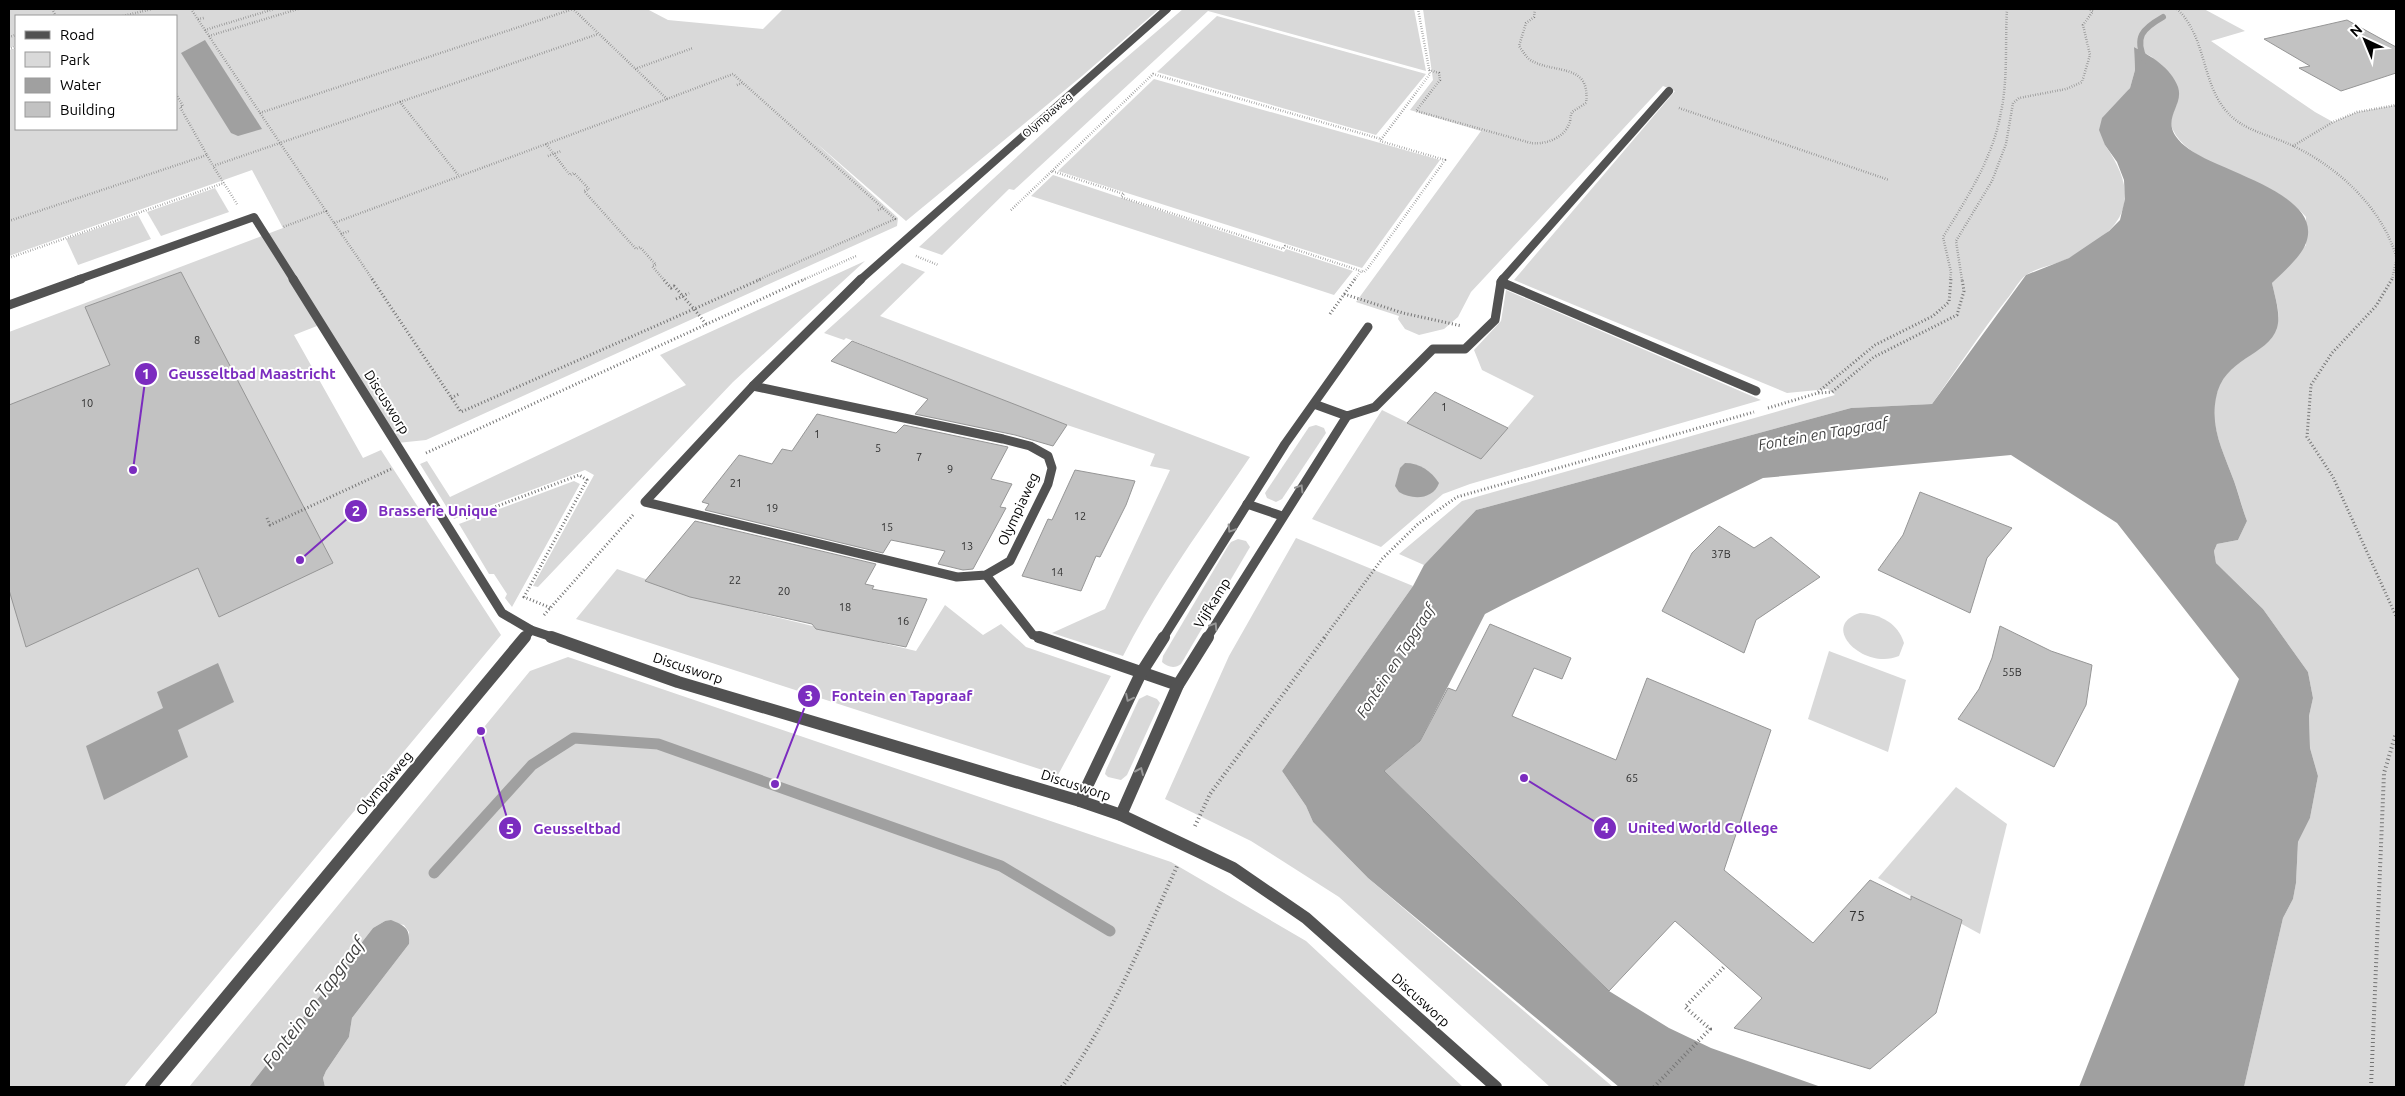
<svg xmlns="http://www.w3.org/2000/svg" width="2405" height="1096" font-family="Ubuntu,sans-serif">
<rect width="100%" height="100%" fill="#fff"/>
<g fill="#d9d9d9">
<polygon points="9,9 647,9 668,20 763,29 783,9 1159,9 1082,76 906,221 815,142 898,218 897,226 426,440 397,443 322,324 294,335 363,458 381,450 501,635 124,1087 9,1087 9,332 283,228 252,170 9,256 9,50 16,48 16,129 176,129 176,16 16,16 16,46 9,48"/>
<polygon points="1183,9 1414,9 1426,71 1208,11 1014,190 1009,189 942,255 919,247 1107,74"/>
<path d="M 1423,9 L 2204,9 L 2245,31 L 2211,41 L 2315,112 L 2333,122 L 2357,112 L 2396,105 L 2396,1087 L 2244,1087 L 2283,918 L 2293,899 L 2296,883 L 2298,842 L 2310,818 L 2318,776 L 2310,748 L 2309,716 L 2313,698 L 2308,672 L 2263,609 L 2216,563 L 2214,551 L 2217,544 L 2238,540 L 2247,521 C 2242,508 2239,494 2234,481 C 2224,453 2209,427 2216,396 C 2224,358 2270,356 2278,321 C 2280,310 2274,294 2272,283 L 2306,245 L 2306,217 C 2296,206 2284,196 2270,189 C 2243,175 2186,159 2173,130 C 2168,121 2173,112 2177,104 L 2152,57 L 2134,47 L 2135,70 L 2130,88 L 2118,103 L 2105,145 C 2144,201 2123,230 2069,258 C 2056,265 2038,267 2026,275 C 2019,280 2013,292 2007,299 C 1980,333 1957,369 1932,404 L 1851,408 L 1476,510 L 1424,565 L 1399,554 L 1462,501 L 1835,395 L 1828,389 L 1787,393 L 1514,280 L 1675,91 L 1663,86 L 1471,292 L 1458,317 L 1444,329 L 1419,335 L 1405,329 L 1398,319 L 1399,316 L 1356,302 L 1481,131 L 1410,110 L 1433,80 Z"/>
<polygon points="1217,16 1426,74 1376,135 1157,72"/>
<polygon points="1154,79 1440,160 1362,268 1058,171"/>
<polygon points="1053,175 1284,252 1286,249 1353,271 1334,295 1031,196"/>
<polygon points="215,188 229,212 161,236 147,212"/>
<polygon points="138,215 151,239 78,265 66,239"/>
<polygon points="865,261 733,382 538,587 533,586 594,475 585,470 454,519 420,464 427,461 450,497 686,385 660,355"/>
<path d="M 902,263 L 925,272 L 880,316 L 1250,457 C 1206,522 1159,585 1123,656 L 1052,633 L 1105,609 L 1170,470 L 1150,466 L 1155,454 L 1067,425 L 846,338 L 844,340 L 824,333 Z"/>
<polygon points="1506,290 1761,400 1470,484 1443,494 1381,547 1312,519 1382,410 1481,459 1534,396 1482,370 1474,350 1501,321"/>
<polygon points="1316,425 1324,428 1326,433 1282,499 1276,502 1267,498 1265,493 1309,427"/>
<polygon points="574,481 580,484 512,607 505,598 507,594 494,574 489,574 459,524"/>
<polygon points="1296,538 1413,586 1282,771 1306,806 1313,822 1368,878 1613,1087 1550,1087 1339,897 1251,841 1165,799 1229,656"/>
<path d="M 1238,539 L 1246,541 L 1250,547 L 1181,664 C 1175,669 1167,667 1162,662 L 1163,656 L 1228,546 L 1231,542 Z"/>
<polygon points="617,569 705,600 916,651 945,605 983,635 1001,624 1026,647 1111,676 1058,775 576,619"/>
<path d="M 1860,613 C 1880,614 1898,623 1904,643 L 1899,656 C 1864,671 1818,626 1860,613 Z"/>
<polygon points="1829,651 1906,680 1888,752 1808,719"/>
<polygon points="568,657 1171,862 1306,941 1463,1087 325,1087 323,1078 326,1071 349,1037 352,1018 409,944 409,932 404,925 385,921 373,928 249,1087 189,1087 530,671"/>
<polygon points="1147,695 1157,699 1160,703 1127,775 1121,780 1108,777 1105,774 1106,770 1139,699"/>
<polygon points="1956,787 2007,824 1980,934 1878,878"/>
</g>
<g fill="#a0a0a0">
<polygon points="205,40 262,129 238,136 231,133 181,53"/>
<path d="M 2134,47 C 2151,56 2171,68 2178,87 C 2185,108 2155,121 2185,146 C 2213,171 2325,192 2306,243 C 2301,257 2283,272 2272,283 C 2275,297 2281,314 2277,328 C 2268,356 2223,358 2216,398 C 2210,429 2224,453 2234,481 C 2239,495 2242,508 2247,521 L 2238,540 L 2217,544 L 2214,551 L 2216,563 L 2263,609 L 2308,672 L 2313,698 L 2309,716 L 2310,748 L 2318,776 L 2310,818 L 2298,842 L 2296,883 L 2293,899 L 2283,918 L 2244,1087 L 2079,1087 L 2239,679 L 2117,523 L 2011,455 L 1763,478 L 1512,600 L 1485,614 L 1420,741 L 1384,771 L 1609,991 L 1669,1028 L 1711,1048 L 1821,1087 L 1619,1087 L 1368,878 L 1313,822 L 1306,806 L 1282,771 L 1413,586 L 1424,565 L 1476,510 L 1851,408 L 1932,404 L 2026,275 L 2069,258 L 2109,231 L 2120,220 L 2125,199 L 2124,180 L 2117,162 L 2105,145 L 2099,130 L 2102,118 L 2130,88 L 2135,70 Z"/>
<path d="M 1405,463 C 1420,463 1431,471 1439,483 C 1433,500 1412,500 1399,492 L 1395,486 L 1400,468 Z"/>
<polygon points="218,663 234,702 178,730 188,757 104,800 86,746 163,708 157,692"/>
<path d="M 391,920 C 406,926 410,929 409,944 L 352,1018 L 349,1037 L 326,1071 L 323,1078 L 325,1087 L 249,1087 L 373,928 L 385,921 Z"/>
</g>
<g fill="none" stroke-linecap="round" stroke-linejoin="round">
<path stroke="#a0a0a0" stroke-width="6" d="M 2145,61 C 2134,37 2142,29 2163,17"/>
<polyline stroke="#a0a0a0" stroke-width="11" points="434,873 532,765 574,738 658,744 1001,866 1110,931"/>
</g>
<g fill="#c2c2c2" stroke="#969696">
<polygon points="2347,20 2396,47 2396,73 2341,91 2299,68 2310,66 2264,39"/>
<polygon points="181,272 333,563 219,617 198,568 26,647 9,590 9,405 110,365 85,307"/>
<polygon points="852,341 1019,406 1067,425 1053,446 1015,435 915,414 928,399 831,361"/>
<polygon points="1435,392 1508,428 1481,459 1407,423"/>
<polygon points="817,414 896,433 904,425 1008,447 991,479 1012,484 1000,507 1006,508 973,569 963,570 938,564 945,551 891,540 883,553 705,510 709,504 702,502 739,455 772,464 782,449 792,451"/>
<polygon points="1075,470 1135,481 1126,505 1100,557 1096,556 1081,591 1022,576 1048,519 1052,520"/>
<polygon points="1920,492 2012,528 1987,558 1970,613 1878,570 1903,535"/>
<polygon points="695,521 876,564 865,584 874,586 872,589 927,599 906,647 816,629 812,624 690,597 645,581"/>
<polygon points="1719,526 1754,548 1771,537 1820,577 1756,620 1744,653 1662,611 1692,553"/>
<polygon points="1490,624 1571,658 1562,679 1534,668 1512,716 1616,760 1647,678 1771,730 1724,870 1813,943 1870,880 1911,900 1911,896 1962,920 1936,1013 1870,1069 1734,1028 1762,998 1675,921 1609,991 1384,771 1420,741 1448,688 1456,691"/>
<polygon points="2000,626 2051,651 2092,665 2086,705 2054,767 1958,719 1979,689 1992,658"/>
</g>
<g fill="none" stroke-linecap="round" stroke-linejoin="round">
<g stroke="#747474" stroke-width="2.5" stroke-dasharray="0.5 2" stroke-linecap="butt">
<polyline points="52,9 56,16"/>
<polyline points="191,9 280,143 400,102 459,176"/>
<path d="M 2177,9 C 2207,37 2201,84 2228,113 C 2243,130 2269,135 2289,144 C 2336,165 2381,206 2396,256"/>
<polyline points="123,16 152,9"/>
<polyline points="198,19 204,18"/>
<polyline points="205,30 274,9"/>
<polyline points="209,36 298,9"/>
<polyline points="9,37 16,35"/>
<polyline points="9,49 16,47"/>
<polyline points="635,69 693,48"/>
<path d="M 1429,70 L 1439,73 L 1440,80 L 1416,111 L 1531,143 C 1545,145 1564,138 1569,124 C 1571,120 1570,116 1572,112 L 1586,103 C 1591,63 1556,74 1532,61 C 1526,58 1523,51 1519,46 L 1526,23 L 1534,17 L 1535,9"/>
<polyline points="737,85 742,83"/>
<polyline points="667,99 733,74 895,219 758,280"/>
<polyline points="400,102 598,34"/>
<polyline points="1679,108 1889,180"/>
<polyline points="260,113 573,9"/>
<polyline points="546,144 570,175 574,173 589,189 584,191 636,249 640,247 656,265 652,266 664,280"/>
<polyline points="2293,146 2333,122 2357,112 2396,105"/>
<polyline points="207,155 213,166"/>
<polyline points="548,156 561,151"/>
<polyline points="1052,171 1153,74 1381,139"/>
<polyline points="237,204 213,166 280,143 326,211 283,227"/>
<polyline points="878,210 883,208"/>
<polyline points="1011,210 1052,171 1124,194 1121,197 1283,249 1285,246 1361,271"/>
<polyline points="326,211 334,223 667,99 573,9"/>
<polyline points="9,221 207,155 180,107 183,106 176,94"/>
<polyline points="334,223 373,280"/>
<polyline points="341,234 349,231"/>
<polyline points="916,256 938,265"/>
<polyline points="9,258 224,183"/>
<polyline points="803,280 856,256"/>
<polyline points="1354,280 1361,271 1364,272 1368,268 1445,160 1380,141 1430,74 1418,9"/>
<path d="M 1950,280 L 1951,272 L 1943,237 C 1967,198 1993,158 2001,112 C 2008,79 2005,43 2007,9"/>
<polyline points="1962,280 1956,241 1992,181 2006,144 2013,103 2019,98 2066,89 2082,82 2090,55 2083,25 2093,11 2089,9"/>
<polyline points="2392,280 2396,261"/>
</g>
<g stroke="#747474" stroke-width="3" stroke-dasharray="1 2.5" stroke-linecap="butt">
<polyline points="372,279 461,412 694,309 674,286 671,288 663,279"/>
<polyline points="2392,279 2376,306 2332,353 2311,385 2307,437 2333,477 2396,616"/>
<polyline points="1344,294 1403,313 1462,326"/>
<polyline points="676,299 689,293"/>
<polyline points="1330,314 1355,279"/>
<polyline points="706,324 694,309 761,279"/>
<polyline points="1818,392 1875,345 1933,316 1949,302 1951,279"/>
<polyline points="451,398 459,394"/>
<polyline points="1768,408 1818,393 1832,392 1874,357 1957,315 1964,291 1962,279"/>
<polyline points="426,453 805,279"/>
<polyline points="267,518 270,525 391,469"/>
<polyline points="466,518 579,475 587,480 524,597 551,608"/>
<polyline points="544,615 633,515"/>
<polyline points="1324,638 1382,559 1418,524 1457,497 1754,412"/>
</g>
<g stroke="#747474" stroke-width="4" stroke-dasharray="1 3" stroke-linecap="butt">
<polyline points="1195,826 1210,794 1325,637"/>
<path d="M 1062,1087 C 1111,1018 1143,941 1178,864"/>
<polyline points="1654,1087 1710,1029 1685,1007 1725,966"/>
<polyline points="2371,1087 2384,773 2396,733"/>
</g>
<g stroke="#525252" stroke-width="8">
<polyline points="77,280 254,217 294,280"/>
<polyline points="1502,280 1669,91"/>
</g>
<g stroke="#525252" stroke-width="9">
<polyline points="293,279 502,613 531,630"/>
<polyline points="1501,282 1756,391"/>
<polyline points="9,305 81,279"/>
<polyline points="1314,404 1347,416 1375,407 1433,349 1465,349 1495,320 1501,282 1503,279"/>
<polyline points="1247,504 1282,516"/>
<polyline points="986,575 1033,635 1043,638"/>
<polyline points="1163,638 1285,444 1368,327"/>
<polyline points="1207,638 1347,416"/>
</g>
<g stroke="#525252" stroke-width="12">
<polyline points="1039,637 1178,685"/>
<polyline points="1080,801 1141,673 1164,637"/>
<polyline points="1121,815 1178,685 1208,637"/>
</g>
<polyline stroke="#525252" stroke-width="8" points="860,280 1167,9"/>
<g stroke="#525252" stroke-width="9">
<polygon points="753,386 1003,439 1030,446 1048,456 1052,468 1048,484 1010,561 986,575 957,577 645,502"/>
<polyline points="753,386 861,279"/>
<polyline points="524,638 531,630 555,638"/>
</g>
<g stroke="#525252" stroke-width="12">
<polyline points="551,637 678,682 1080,801 1121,815 1233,868 1306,918 1496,1087"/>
<polyline points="151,1087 525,637"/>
</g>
</g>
<defs><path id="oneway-chevron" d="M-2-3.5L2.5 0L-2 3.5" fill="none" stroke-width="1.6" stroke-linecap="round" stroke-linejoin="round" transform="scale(1.25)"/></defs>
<g stroke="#979797">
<use href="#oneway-chevron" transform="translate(1300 488) rotate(-58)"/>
<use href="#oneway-chevron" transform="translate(1231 529) rotate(122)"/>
<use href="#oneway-chevron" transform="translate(1214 626) rotate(-58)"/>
<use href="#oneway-chevron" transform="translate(1129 698) rotate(116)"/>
<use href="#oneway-chevron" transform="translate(1140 771) rotate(-66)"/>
</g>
<g text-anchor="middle" stroke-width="4" stroke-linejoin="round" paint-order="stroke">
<g font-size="11" fill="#000" stroke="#fff">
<text transform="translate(1047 115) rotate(-41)" y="4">Olympiaweg</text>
</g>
<g font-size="11" fill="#303030">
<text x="197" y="344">8</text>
<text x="87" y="407">10</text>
<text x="1444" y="411">1</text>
<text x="817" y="438">1</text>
<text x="878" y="452">5</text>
<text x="919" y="461">7</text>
<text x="950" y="473">9</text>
<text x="736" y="487">21</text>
<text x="772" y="512">19</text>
<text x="1080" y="520">12</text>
<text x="887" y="531">15</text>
<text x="967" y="550">13</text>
<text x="1721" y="558">37B</text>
<text x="1057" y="576">14</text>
<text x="735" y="584">22</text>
<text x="784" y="595">20</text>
<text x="845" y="611">18</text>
<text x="903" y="625">16</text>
<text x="2012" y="676">55B</text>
<text x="1632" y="782">65</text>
</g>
<g font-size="14" fill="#000" stroke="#fff">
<text transform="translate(387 402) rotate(58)" y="5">Discusworp</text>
<text transform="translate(1018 509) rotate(-65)" y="5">Olympiaweg</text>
<text transform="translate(1212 603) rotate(-58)" y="5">Vijfkamp</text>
<text transform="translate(688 668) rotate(18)" y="5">Discusworp</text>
<text transform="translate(384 783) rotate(-50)" y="5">Olympiaweg</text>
<text transform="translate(1076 785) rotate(18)" y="5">Discusworp</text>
<text transform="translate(1421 1000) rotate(42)" y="5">Discusworp</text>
</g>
<g font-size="14" fill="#303030">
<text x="1857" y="921">75</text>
</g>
<g font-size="15" font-style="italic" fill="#414141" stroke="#fff">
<text transform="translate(1823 434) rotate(-10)" y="5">Fontein en Tapgraaf</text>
<text transform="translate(1396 661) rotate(-57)" y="5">Fontein en Tapgraaf</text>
</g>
<g font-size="18" font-style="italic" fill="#414141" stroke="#fff">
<text transform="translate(314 1003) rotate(-53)" y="6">Fontein en Tapgraaf</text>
</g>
</g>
<path fill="none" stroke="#7b2cbf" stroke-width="2" d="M133 470L146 374M300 560L356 511M775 784L809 696M1524 778L1605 828M481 731L510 828"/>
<g fill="#7b2cbf" stroke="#fff" stroke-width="2">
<circle cx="133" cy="470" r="5"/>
<circle cx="300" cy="560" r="5"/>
<circle cx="775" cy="784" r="5"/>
<circle cx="1524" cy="778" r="5"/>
<circle cx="481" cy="731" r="5"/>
<circle cx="146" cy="374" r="12"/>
<circle cx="356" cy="511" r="12"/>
<circle cx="809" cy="696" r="12"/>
<circle cx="1605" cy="828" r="12"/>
<circle cx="510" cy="828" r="12"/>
</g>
<g font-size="15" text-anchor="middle" font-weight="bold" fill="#fff">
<text x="146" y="379">1</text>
<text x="356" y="516">2</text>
<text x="809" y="701">3</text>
<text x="1605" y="833">4</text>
<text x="510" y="834">5</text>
</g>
<g font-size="15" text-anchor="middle" font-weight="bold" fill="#7b2cbf" stroke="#fff" stroke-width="4" stroke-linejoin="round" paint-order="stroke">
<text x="252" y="379">Geusseltbad Maastricht</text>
<text x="438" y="516">Brasserie Unique</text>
<text x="902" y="701">Fontein en Tapgraaf</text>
<text x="1703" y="833">United World College</text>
<text x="577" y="834">Geusseltbad</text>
</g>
<rect width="2405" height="1096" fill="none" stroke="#000000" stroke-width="20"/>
<rect x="15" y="15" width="162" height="115" fill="#ffffff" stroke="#999999"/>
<rect x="25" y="31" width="25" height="8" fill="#525252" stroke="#999999"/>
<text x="60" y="40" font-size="15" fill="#000000">Road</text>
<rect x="25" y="52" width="25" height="15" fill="#d9d9d9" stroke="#999999"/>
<text x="60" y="65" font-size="15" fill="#000000">Park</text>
<rect x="25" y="78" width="25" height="15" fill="#a0a0a0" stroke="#999999"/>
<text x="60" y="90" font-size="15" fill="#000000">Water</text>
<rect x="25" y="102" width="25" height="15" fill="#c2c2c2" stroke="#999999"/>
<text x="60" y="115" font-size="15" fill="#000000">Building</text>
<g transform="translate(2365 40) rotate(316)" stroke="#ffffff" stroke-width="4" paint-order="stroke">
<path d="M0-4L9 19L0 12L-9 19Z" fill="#000000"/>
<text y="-8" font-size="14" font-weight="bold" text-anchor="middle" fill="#000000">N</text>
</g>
</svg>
